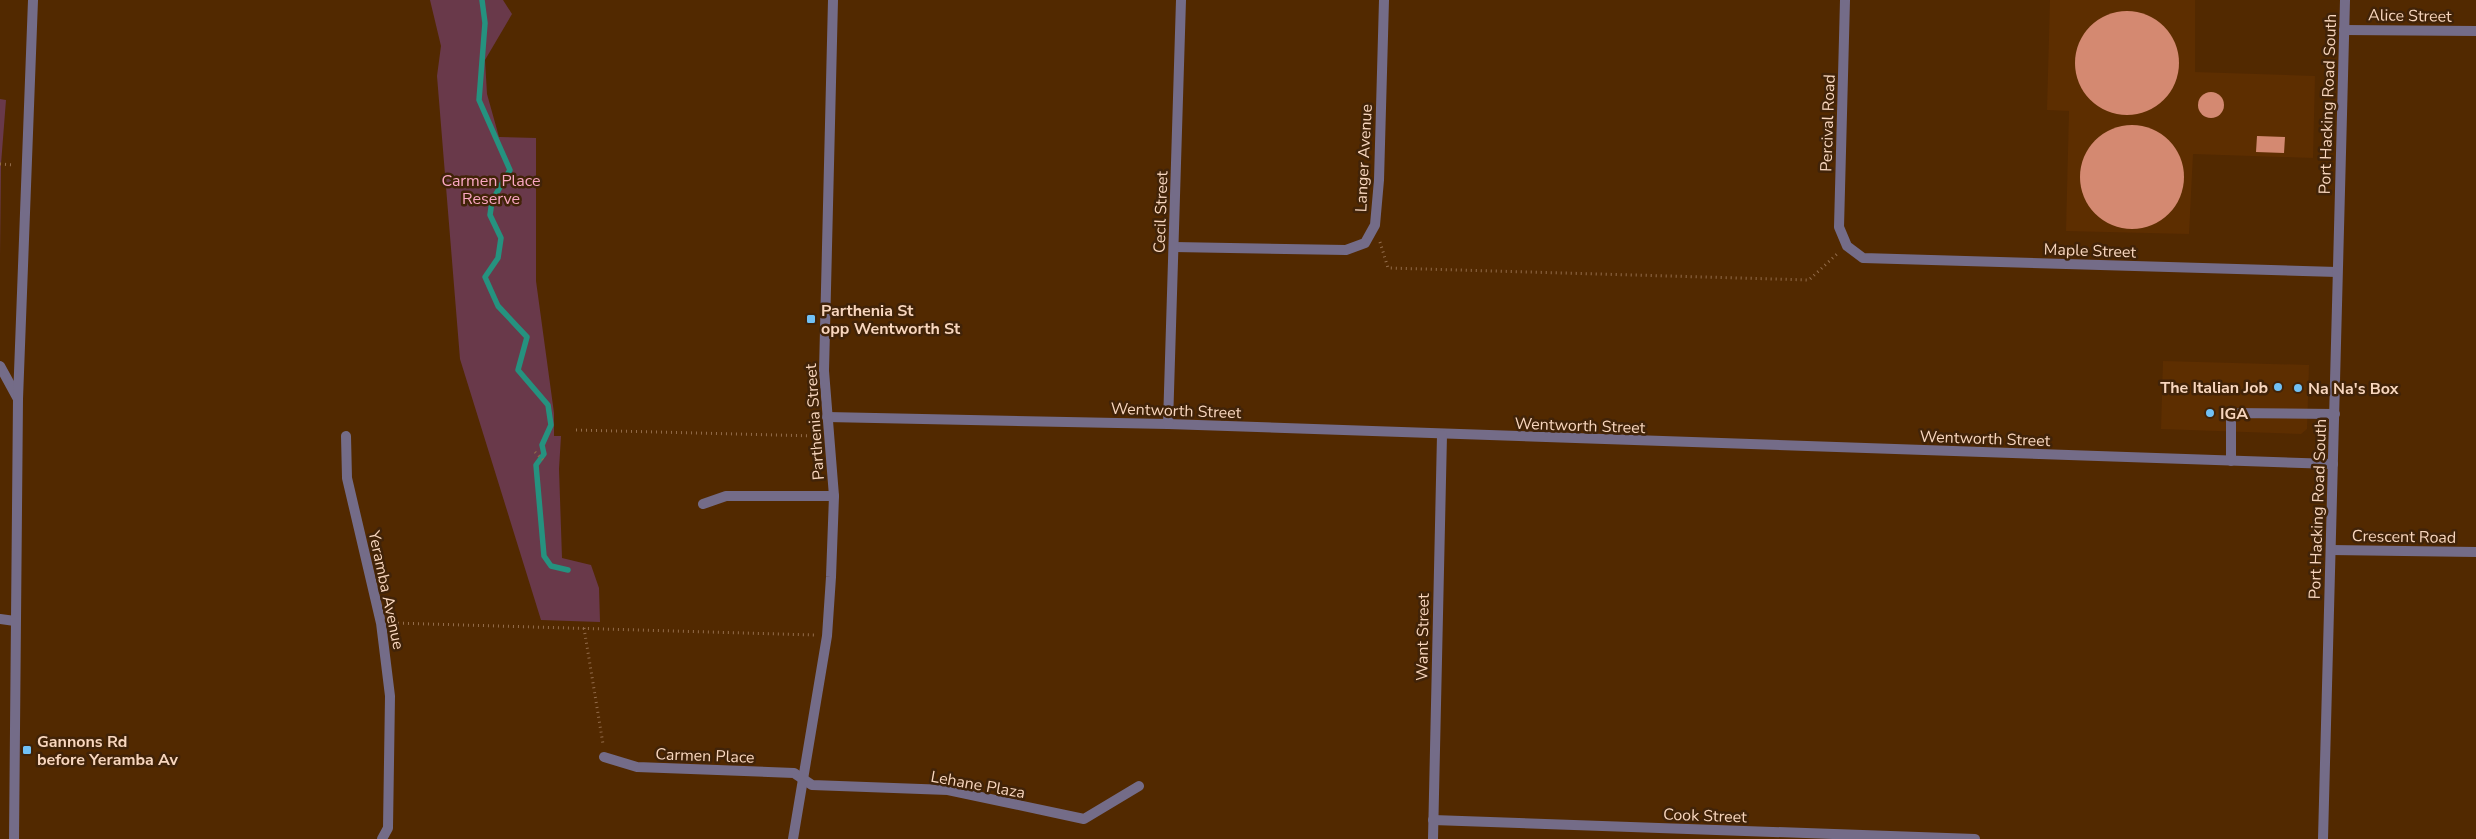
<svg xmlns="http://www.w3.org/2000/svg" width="2476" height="839" font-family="'Nunito Sans',sans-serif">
<rect width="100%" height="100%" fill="#522900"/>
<g fill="#5d2e00">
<polygon points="2050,0 2195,0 2195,72 2315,76 2313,158 2193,154 2189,234 2066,231 2069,111 2047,110"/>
<polygon points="2163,361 2309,365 2307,429 2301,434 2161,429"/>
</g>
<g fill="#69394a">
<polygon points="430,0 503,0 512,14 485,60 487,94 499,137 536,138 536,281 554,413 554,436 561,436 559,469 562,558 591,565 599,588 600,622 541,620 460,359 437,76 441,46"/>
<polygon points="0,99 6,100 1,164 0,256"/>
</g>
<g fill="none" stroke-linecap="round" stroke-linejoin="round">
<polyline stroke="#25927f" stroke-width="5.5" points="482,0 485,23 479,100 510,170 492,201 490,215 501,238 498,258 485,277 498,306 527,337 518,370 548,405 551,425 542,445 544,454 536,465 544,556 551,566 568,570"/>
</g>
<g fill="#d48971">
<circle cx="2127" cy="63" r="52"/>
<circle cx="2211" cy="105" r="13"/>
<circle cx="2132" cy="177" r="52"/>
<polygon points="2257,136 2285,137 2284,153 2256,152"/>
</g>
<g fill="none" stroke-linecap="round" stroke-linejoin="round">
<g stroke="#936c4a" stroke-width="3" stroke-dasharray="1 4" stroke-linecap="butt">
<polyline points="0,164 14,165"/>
<polyline points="1380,242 1388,268 1809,280 1837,254"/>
<polyline points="576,430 816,436"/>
<polyline points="535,452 545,462"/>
<polyline points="393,623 814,635"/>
<polyline points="584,628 603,744"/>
</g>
<g stroke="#746c88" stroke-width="10">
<polyline points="0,366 18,399"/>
<polyline points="2231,461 2231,413 2335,414"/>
<polyline points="0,619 15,621"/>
</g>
<g stroke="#746c88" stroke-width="10">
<polyline points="1845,0 1839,227 1847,246 1863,258 2337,272"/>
<polyline points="2344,30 2476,31"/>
<polyline points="1174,247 1346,250 1365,243 1375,225 1379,180 1384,0"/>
<polyline points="827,417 1168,424 2333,464"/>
<polyline points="1168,424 1181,0"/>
<polyline points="346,436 347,478 381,623 390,696 388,828 382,839"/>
<polyline points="703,504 726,496 834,496"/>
<polyline points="604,757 637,767 794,773 812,785 948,790 1084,819 1139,786"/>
<polyline points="1433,820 1975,839"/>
<polyline points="1433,839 1442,435"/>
</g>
<g stroke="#746c88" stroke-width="10">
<polyline points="2331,550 2476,552"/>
<polyline points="14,839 18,399 33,0"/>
<polyline points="793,839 827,636 831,577 834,496 824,371 833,0"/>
<polyline points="2323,839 2345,0"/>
</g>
</g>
<g fill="#71c1f5" stroke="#412308" stroke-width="2">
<rect x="806" y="314" width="10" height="10" rx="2.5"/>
<circle cx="2278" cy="387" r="5"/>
<circle cx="2298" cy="388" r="5"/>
<circle cx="2210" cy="413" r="5"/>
<rect x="22" y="745" width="10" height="10" rx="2.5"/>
</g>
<g text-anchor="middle" stroke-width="5" stroke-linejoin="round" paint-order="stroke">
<g font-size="16" fill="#f8d6be" stroke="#412308">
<text transform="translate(2410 15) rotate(1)" y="6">Alice Street</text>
<text transform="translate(2327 104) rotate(-88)" y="6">Port Hacking Road South</text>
<text transform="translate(1827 123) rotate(-88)" y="6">Percival Road</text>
<text transform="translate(1363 158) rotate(-87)" y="6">Langer Avenue</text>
<text transform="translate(1160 212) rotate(-88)" y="6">Cecil Street</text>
<text transform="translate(2090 250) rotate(2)" y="6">Maple Street</text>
<text transform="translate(1176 410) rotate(2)" y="6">Wentworth Street</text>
<text transform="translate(814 422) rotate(-94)" y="6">Parthenia Street</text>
<text transform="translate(1580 425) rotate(2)" y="6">Wentworth Street</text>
<text transform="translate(1985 438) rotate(2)" y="6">Wentworth Street</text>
<text transform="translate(2317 509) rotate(-88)" y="6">Port Hacking Road South</text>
<text transform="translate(2404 536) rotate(1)" y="6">Crescent Road</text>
<text transform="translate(387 590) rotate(78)" y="6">Yeramba Avenue</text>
<text transform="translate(1422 637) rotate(-89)" y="6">Want Street</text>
<text transform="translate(705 755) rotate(2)" y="6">Carmen Place</text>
<text transform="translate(978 784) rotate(10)" y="6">Lehane Plaza</text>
<text transform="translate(1705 815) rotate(2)" y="6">Cook Street</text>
</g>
<g font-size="16" fill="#faa7c2" stroke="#412308">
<text x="491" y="186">Carmen Place<tspan x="491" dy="18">Reserve</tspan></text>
</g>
<g font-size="16" font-weight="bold" fill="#f8d6be" stroke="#412308" text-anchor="start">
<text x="821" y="316">Parthenia St<tspan x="821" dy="18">opp Wentworth St</tspan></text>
<text x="2268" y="393" text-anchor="end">The Italian Job</text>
<text x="2308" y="394">Na Na's Box</text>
<text x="2220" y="419">IGA</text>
<text x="37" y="747">Gannons Rd<tspan x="37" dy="18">before Yeramba Av</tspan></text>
</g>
</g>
</svg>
